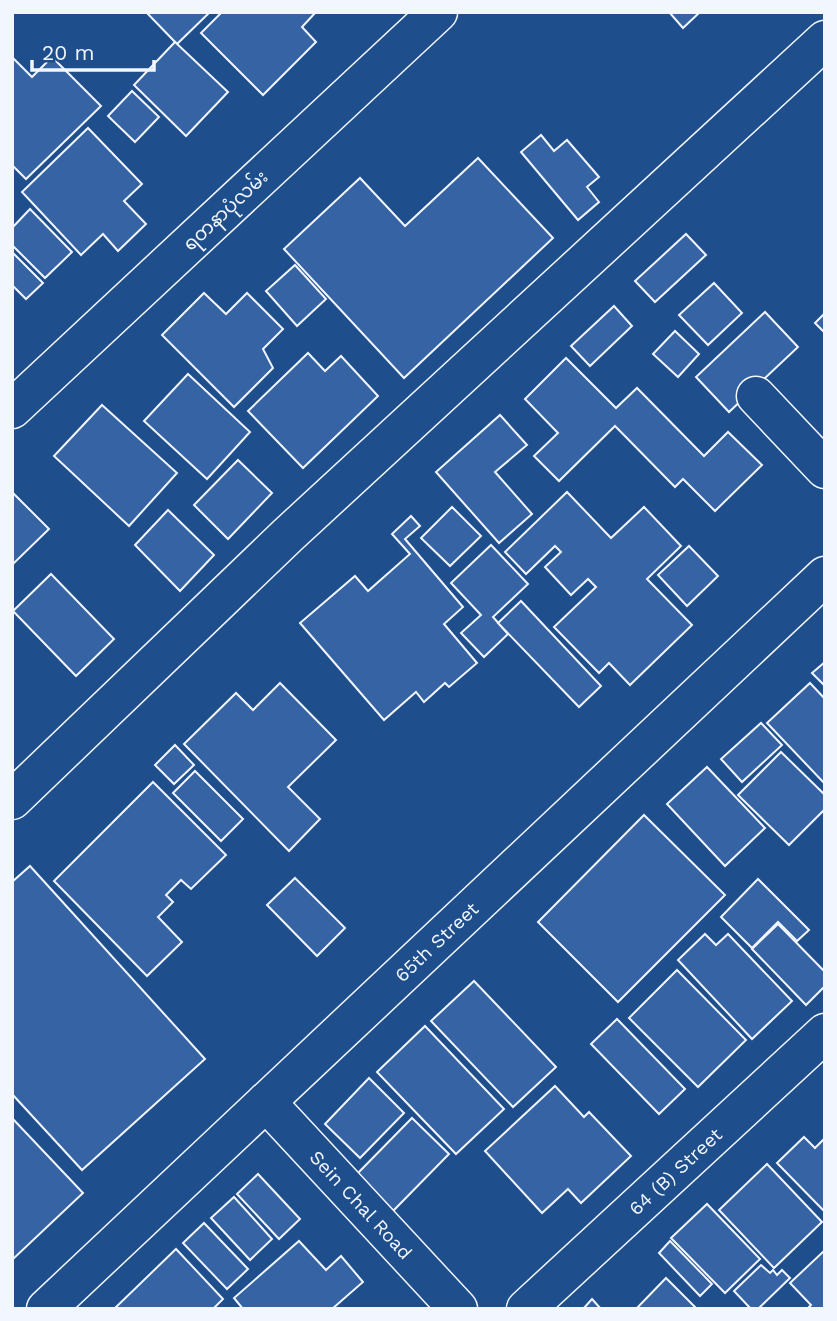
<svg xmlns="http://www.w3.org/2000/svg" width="837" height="1321" font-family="'Work Sans','Noto Sans Myanmar',sans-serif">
<rect width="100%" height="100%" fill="#1f4e8c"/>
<g fill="#3563a3" stroke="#f2f6ff" stroke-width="2">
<polygon points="146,12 210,12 177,44"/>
<polygon points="222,12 316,12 302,27 316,42 263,95 201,33"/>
<polygon points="669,12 700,12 683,28"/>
<polygon points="175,42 228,92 186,136 134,85"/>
<polygon points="12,57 32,77 52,57 101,106 26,179 12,165"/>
<polygon points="132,91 159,117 135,142 108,116"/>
<polygon points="88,128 142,184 124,201 146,224 118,251 103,234 81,255 22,192"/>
<polygon points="541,135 554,151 567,140 599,177 587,187 599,202 578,220 521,152"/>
<polygon points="478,158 553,238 404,378 284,249 360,178 405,226"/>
<polygon points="30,209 72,252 45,278 12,245 12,228"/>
<polygon points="686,234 706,255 655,302 635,281"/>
<polygon points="12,252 43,283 26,299 12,285"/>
<polygon points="295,265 326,299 297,326 266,291"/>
<polygon points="714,283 742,313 708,345 679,315"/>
<polygon points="204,293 226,314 247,293 283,329 263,349 273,368 234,407 162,335"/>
<polygon points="614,306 632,326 590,366 571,346"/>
<polygon points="765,312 798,347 729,412 696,377"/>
<polygon points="825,313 825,333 815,323"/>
<polygon points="675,331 699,354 678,377 653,354"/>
<polygon points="308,353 325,371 341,356 378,396 303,468 248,411"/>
<polygon points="566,358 616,408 637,388 704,456 728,432 762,465 715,511 683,479 675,487 615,426 559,481 534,456 558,433 525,399"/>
<polygon points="188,374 250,432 207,479 144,421"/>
<polygon points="102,405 177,473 129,526 54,456"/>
<polygon points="500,415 527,445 495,472 532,514 499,543 436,472"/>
<polygon points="238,460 272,493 228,539 194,505"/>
<polygon points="12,492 49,529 12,565"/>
<polygon points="567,492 611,538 644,507 681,546 647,579 692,625 630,685 609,663 599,673 554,627 596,587 588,579 571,595 545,567 561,552 555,546 526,574 505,552"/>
<polygon points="452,507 481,536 450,566 421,538"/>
<polygon points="168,510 214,555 180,591 135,545"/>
<polygon points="411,516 420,526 405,539 463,607 444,624 477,663 449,687 445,683 424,702 416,692 384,720 300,623 355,576 368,591 410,554 392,534"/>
<polygon points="491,545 528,584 493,617 508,634 484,657 461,633 481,615 451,583"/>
<polygon points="689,546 718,576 687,606 658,575"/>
<polygon points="51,574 114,639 76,676 13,611"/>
<polygon points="521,601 601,686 579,707 498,623"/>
<polygon points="825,662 825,686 812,673"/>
<polygon points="280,683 336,740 288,787 320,819 289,851 184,744 236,693 253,710"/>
<polygon points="810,683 825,699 825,784 767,723"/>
<polygon points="761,723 782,745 742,782 721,759"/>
<polygon points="175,745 194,765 174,784 155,765"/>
<polygon points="781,752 825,795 825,809 789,845 738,795"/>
<polygon points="707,767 765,828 725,866 667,804"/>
<polygon points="195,771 243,819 221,841 173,793"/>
<polygon points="153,782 226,855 191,889 181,880 166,895 173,902 158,917 182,942 147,976 54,881"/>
<polygon points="644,815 725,895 618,1002 538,922"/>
<polygon points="30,866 205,1059 82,1170 12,1094 12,882"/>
<polygon points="295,878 345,928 317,956 267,905"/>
<polygon points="758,879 809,930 797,941 778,922 752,948 721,917"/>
<polygon points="778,924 825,972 825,986 806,1005 752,949"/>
<polygon points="705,934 716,945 728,934 792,1001 752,1039 678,960"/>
<polygon points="677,970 746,1040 698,1087 629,1018"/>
<polygon points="474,981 556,1067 513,1107 431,1021"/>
<polygon points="617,1019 685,1089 659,1114 591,1044"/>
<polygon points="425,1026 504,1109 456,1154 377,1072"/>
<polygon points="369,1078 404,1113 360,1158 325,1124"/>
<polygon points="555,1086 584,1117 589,1112 631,1156 581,1203 568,1189 542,1213 485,1151"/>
<polygon points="12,1118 83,1193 12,1260"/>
<polygon points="412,1118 449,1154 393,1211 356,1175"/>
<polygon points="804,1137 815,1148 825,1138 825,1212 777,1163"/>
<polygon points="767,1164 822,1222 774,1268 719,1210"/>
<polygon points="258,1174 300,1219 279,1239 237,1194"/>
<polygon points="234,1197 272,1239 250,1260 211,1218"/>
<polygon points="707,1204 760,1259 725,1293 671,1238"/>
<polygon points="204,1223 248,1269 227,1289 183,1243"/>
<polygon points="299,1241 326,1270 341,1256 363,1282 332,1309 243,1309 234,1298"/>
<polygon points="670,1241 712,1284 700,1296 659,1253"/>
<polygon points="176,1249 223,1299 213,1309 114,1309"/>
<polygon points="825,1250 825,1309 807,1309 811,1305 790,1283"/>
<polygon points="761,1265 770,1273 773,1270 777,1275 782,1270 790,1278 758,1309 751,1309 734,1291"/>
<polygon points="666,1278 697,1309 636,1309"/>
<polygon points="592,1299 601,1309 583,1309"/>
</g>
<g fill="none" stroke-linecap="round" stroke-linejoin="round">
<defs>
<g id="minor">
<polyline points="756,396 825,469"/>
<polyline points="12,409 438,12"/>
<polyline points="12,800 288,535 825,40"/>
<path id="s1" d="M 266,1102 L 458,1309"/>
<path id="s2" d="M 46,1309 L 825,576"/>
<path id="s3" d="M 526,1309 L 825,1033"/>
</g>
</defs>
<use href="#minor" stroke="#f2f6ff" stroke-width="41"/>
<use href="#minor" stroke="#1f4e8c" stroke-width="38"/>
</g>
<g text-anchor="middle" stroke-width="5" stroke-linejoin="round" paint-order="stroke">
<g font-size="19" fill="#f2f6ff" stroke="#1f4e8c">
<text transform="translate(225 210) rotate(-43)" y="7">ရတနာပုံလမ်း</text>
<text dy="7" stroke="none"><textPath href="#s2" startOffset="536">65th Street</textPath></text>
<text dy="7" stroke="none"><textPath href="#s3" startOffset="203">64 (B) Street</textPath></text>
<text dy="7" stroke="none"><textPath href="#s1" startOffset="140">Sein Chal Road</textPath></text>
</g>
</g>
<rect width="837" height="1321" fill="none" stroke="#f2f6ff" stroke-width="28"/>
<path d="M32 60v10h122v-10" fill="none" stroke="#f2f6ff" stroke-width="3.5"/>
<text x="42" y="60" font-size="21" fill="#f2f6ff" stroke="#1f4e8c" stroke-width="5" paint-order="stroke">20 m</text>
</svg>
